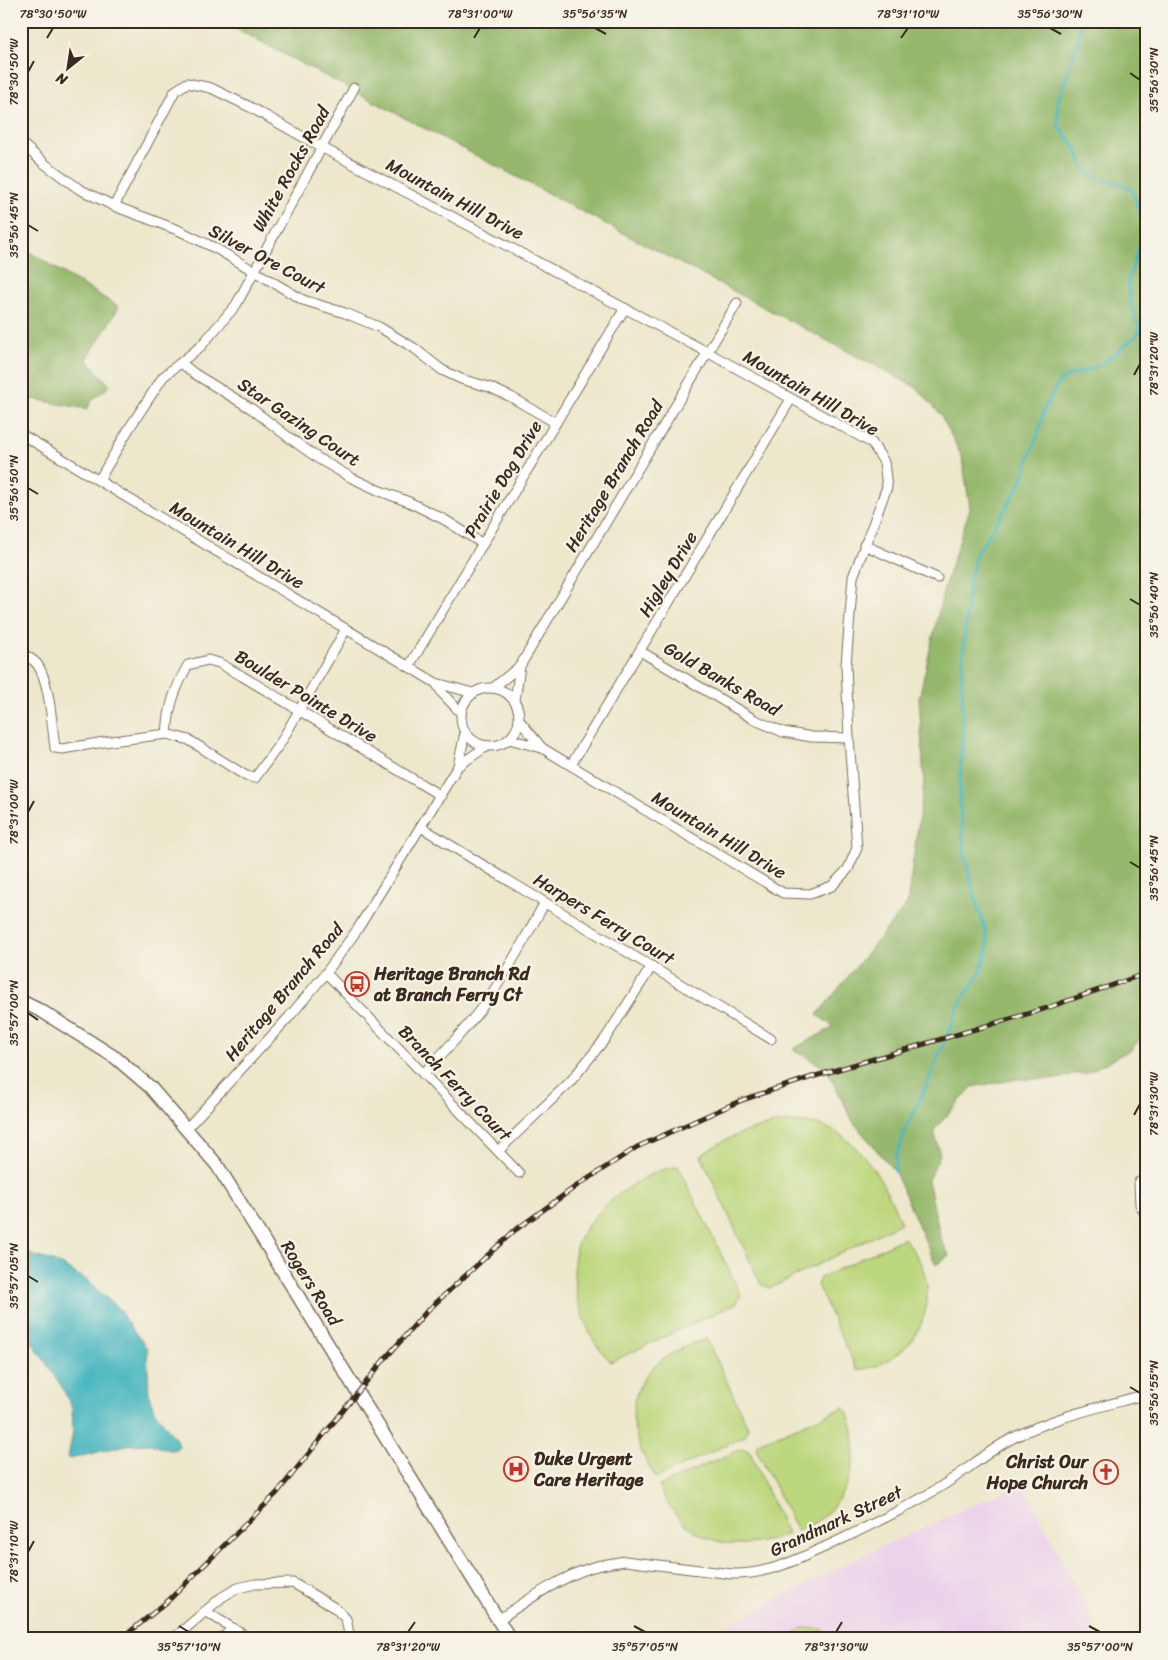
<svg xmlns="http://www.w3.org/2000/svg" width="1168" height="1660" font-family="Sriracha,sans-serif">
<rect width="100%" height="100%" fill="#f7f3e8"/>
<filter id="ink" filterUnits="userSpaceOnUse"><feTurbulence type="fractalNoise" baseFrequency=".02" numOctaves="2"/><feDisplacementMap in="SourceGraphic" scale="10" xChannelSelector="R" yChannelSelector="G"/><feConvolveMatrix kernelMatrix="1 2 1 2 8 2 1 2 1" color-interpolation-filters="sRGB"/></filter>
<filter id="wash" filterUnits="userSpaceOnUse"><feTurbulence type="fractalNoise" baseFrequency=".0096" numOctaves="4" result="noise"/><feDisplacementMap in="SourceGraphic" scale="20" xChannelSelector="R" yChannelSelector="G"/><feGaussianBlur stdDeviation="1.12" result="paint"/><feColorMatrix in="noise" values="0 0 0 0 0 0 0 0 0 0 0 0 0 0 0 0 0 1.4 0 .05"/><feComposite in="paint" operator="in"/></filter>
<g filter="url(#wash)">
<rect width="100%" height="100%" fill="#ede7cb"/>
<polygon fill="#ecd1ea" points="1022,1483 1088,1610 1096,1639 718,1639 715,1631 862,1556"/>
<g fill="#bcd77d" stroke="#7c804e">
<path d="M 785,1122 C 799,1122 813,1122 827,1128 C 863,1142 888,1189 901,1223 L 771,1288 L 761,1285 L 701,1156 C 725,1136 754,1128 785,1122 Z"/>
<path d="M 678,1166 L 741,1295 L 737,1303 L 611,1362 C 595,1346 592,1338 583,1317 C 576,1298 572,1275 575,1253 C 580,1220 627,1184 656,1172 C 663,1169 671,1168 678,1166 Z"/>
<path d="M 904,1238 C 912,1249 920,1259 924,1272 C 938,1319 905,1366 857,1370 L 817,1285 L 820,1278 Z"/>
<path d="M 707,1339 L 748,1427 L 745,1436 L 656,1478 C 613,1413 631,1361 707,1339 Z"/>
<path d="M 845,1407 C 868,1453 847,1514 797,1531 L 756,1449 L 758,1443 Z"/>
<path d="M 743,1448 L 750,1452 L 787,1534 C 734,1557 681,1541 659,1486 Z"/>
<polygon points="803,1628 822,1629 828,1639 817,1639 814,1632 798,1638 796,1633"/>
</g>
<g fill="#95b86c" stroke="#687145">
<polygon points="221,21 1147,21 1147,1025 1139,1040 1132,1049 1085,1074 1073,1074 1058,1079 1018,1079 972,1087 934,1130 940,1155 928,1180 941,1240 949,1255 936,1265 895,1172 854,1123 826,1069 793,1049 834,1027 817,1015 907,904 924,783 919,698 944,588 970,508 962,457 941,415 917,388"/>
<polygon points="21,247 119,307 87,359 110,386 93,399 87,409 21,397"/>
</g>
<polygon fill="#47b6c0" stroke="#41706f" points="21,1252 53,1261 63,1266 88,1281 121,1311 124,1318 147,1348 149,1395 154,1410 177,1441 179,1446 177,1449 169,1450 150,1444 126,1445 70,1459 68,1457 73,1432 72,1408 62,1387 34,1345 21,1332"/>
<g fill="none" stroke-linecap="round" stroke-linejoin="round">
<g stroke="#47b6c0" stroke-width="3">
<polyline points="1081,21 1078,42 1058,100 1058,126 1075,147 1085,169 1101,180 1122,184 1132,190 1144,225 1142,237 1128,281 1131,308 1144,337 1144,349 1147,363"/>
<polyline points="895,1172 896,1157 904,1133 928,1082 960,1003 980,974 988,947 986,932 978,908 965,858 960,807 960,776 963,732 962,671 964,640 969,583 976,554 1005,510 1021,482 1039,430 1045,407 1058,384 1064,378 1098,366 1106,361 1132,340 1139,332 1140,327"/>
</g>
</g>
</g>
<g filter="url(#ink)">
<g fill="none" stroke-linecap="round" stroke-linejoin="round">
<defs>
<g id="street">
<polyline points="21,143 45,164 79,189 114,206 178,230 215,248 303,300 345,313 379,327 414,348 442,370 461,379 489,387 511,397 556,423"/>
<polyline points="114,206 175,91 187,83 211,88 250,107 321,147 707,352 872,443 884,462 887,487 853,577 846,665 849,738 857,848 848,869 832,886 810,894 783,893 542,748 509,739"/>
<polyline points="181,363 195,374 252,409 287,436 319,459 352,478 380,491 409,502 445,520 483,544"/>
<polyline points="21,434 436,683 473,693"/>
<polyline points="99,480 130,427 163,377 201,346 236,305 354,88"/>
<polyline points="864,545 937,578"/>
<polyline points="640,651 755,720 783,732 812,737 849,738"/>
<path d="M 21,653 C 27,656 33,659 37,664 C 50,681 52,727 55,748 L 62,749 L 111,741 L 167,734 L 189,740 L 246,776 L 255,778 L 281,742 L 346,629"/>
<polyline points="409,666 625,308"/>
<polyline points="436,683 443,694 460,712"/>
<circle cx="490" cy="717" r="29"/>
<polyline points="493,688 520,666"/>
<polyline points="515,701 520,666 737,303"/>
<polyline points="519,720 542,748"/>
<path d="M 167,734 C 169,705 174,691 188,665 L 208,660 L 219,663 L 242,676 L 441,796"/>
<polyline points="571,765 791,399"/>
<polyline points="458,766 487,746"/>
<path d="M 421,827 C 537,899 655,968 771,1039"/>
<polyline points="326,973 519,1173"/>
<path d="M 423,1074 C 445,1051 467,1028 486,1002 C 508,971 526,937 544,904"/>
<polyline points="187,1128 289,1017 326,973 357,930 458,766 465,733"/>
<polyline points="498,1151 570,1082 605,1039 652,966"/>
<polyline points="1139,1182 1140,1204 1147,1218"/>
<polyline points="205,1611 250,1639"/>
<path d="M 498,1620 C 525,1602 559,1578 590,1568 C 601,1564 613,1563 625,1561 L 732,1574 C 772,1575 806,1555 842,1539 C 879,1521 914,1504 948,1482 C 970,1468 988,1451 1011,1439 C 1053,1417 1101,1407 1147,1394"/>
<polyline points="173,1639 222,1597 238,1588 255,1584 293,1583 335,1608 346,1619 350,1639"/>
<polyline points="221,1639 233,1628"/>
</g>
<polyline id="primary" points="21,1001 43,1012 116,1058 150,1087 217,1165 510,1639"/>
</defs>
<use href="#street" stroke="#796c5b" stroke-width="11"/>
<use href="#primary" stroke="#796c5b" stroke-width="15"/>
<use href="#street" stroke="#fff" stroke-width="9"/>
<use href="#primary" stroke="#fff" stroke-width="12"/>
<defs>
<polyline id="rail" points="121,1639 168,1601 277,1493 383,1361 427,1311 514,1231 575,1187 637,1147 742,1100 812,1077 1044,1009 1147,973"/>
</defs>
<use href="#rail" stroke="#3b2a1e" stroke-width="5"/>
<use href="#rail" stroke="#f7f3e8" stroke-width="3" stroke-dasharray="9" stroke-linecap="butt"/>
</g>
</g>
<path fill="none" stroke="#3b2a1e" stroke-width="2" d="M 595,28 L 606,34M 1050,28 L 1061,34M 47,38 L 53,28M 474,38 L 480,28M 901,38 L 908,28M 28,72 L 34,61M 1130,73 L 1140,80M 28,225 L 38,231M 1134,375 L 1140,364M 28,488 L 38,494M 1130,599 L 1140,605M 28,812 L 34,801M 1130,862 L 1140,868M 28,1013 L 38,1020M 1134,1115 L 1140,1104M 28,1276 L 38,1282M 1130,1387 L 1140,1393M 28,1552 L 34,1541M 179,1626 L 189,1632M 634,1626 L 645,1632M 1089,1626 L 1100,1632M 408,1632 L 415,1622M 836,1632 L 842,1622"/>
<defs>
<symbol id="bus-ring" viewBox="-11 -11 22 22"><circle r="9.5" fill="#f7f3e8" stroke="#c8321e" stroke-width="1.5"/><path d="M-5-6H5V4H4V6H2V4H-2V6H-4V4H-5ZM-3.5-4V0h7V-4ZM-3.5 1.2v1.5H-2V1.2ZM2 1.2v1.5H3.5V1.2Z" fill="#c8321e"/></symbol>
<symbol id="hospital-ring" viewBox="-11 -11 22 22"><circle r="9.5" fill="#f7f3e8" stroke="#c8321e" stroke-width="1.5"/><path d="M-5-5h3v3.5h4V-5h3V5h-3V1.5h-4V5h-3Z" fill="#c8321e"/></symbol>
<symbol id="church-ring" viewBox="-11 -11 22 22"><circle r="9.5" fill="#f7f3e8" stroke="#c8321e" stroke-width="1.5"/><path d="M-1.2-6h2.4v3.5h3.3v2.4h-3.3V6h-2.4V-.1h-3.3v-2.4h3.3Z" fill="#c8321e"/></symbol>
</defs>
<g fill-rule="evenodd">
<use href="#bus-ring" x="343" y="970" width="28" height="28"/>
<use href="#hospital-ring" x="502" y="1455" width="28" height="28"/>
<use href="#church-ring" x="1092" y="1458" width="28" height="28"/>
</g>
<g text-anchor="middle" stroke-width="4.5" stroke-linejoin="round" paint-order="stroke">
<g font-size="18" fill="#3b2a1e" stroke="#f7f3e8">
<text transform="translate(291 169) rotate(-61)" y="6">White Rocks Road</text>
<text transform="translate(455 199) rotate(28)" y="6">Mountain Hill Drive</text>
<text transform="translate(267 259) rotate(28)" y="6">Silver Ore Court</text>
<text transform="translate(811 393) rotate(30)" y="6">Mountain Hill Drive</text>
<text transform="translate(299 422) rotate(34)" y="6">Star Gazing Court</text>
<text transform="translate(614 476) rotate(-59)" y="6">Heritage Branch Road</text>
<text transform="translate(503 479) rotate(-59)" y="6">Prairie Dog Drive</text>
<text transform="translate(237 545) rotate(31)" y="6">Mountain Hill Drive</text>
<text transform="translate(668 574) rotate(-59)" y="6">Higley Drive</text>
<text transform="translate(722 679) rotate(30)" y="6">Gold Banks Road</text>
<text transform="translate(306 696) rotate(31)" y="6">Boulder Pointe Drive</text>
<text transform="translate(719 835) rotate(31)" y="6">Mountain Hill Drive</text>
<text transform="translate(604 919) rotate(31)" y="6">Harpers Ferry Court</text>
<text transform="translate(284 992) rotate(-50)" y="6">Heritage Branch Road</text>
<text transform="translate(455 1083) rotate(46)" y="6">Branch Ferry Court</text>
<text transform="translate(311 1283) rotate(58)" y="6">Rogers Road</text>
<text transform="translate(836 1521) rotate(-25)" y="6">Grandmark Street</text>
</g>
<g font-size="18" font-weight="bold" fill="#3b2a1e" stroke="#f7f3e8" text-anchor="start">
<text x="374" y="980">Heritage Branch Rd<tspan x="374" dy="21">at Branch Ferry Ct</tspan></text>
<text x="534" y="1465">Duke Urgent<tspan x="534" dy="21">Care Heritage</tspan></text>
<text x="1088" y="1468" text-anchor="end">Christ Our<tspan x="1088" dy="21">Hope Church</tspan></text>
</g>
</g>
<rect width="1168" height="1660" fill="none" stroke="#f7f3e8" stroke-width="55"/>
<g transform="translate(68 68) rotate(210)" stroke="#f7f3e8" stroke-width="4" paint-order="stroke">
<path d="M0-4L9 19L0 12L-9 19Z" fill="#3b2a1e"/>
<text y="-8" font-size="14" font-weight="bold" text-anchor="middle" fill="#3b2a1e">N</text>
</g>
<rect x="28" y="28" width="1112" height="1604" fill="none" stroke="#3b2a1e" stroke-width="2"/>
<g font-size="12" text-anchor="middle" fill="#3b2a1e">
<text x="53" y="18">78°30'50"W</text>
<text x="480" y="18">78°31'00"W</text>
<text x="595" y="18">35°56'35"N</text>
<text x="908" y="18">78°31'10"W</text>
<text x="1050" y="18">35°56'30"N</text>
<text transform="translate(14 72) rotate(-90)" y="4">78°30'50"W</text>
<text transform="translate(1154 80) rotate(-90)" y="4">35°56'30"N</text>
<text transform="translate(14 225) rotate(-90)" y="4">35°56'45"N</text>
<text transform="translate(1154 364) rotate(-90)" y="4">78°31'20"W</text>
<text transform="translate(14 488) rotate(-90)" y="4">35°56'50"N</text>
<text transform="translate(1154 605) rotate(-90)" y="4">35°56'40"N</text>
<text transform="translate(14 812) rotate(-90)" y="4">78°31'00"W</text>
<text transform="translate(1154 868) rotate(-90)" y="4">35°56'45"N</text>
<text transform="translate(14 1013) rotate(-90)" y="4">35°57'00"N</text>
<text transform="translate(1154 1104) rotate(-90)" y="4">78°31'30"W</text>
<text transform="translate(14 1276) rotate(-90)" y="4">35°57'05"N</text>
<text transform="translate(1154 1393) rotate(-90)" y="4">35°56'55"N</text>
<text transform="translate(14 1552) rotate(-90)" y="4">78°31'10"W</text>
<text x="189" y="1651">35°57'10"N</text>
<text x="408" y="1651">78°31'20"W</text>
<text x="645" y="1651">35°57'05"N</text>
<text x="836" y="1651">78°31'30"W</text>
<text x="1100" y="1651">35°57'00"N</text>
</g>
</svg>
